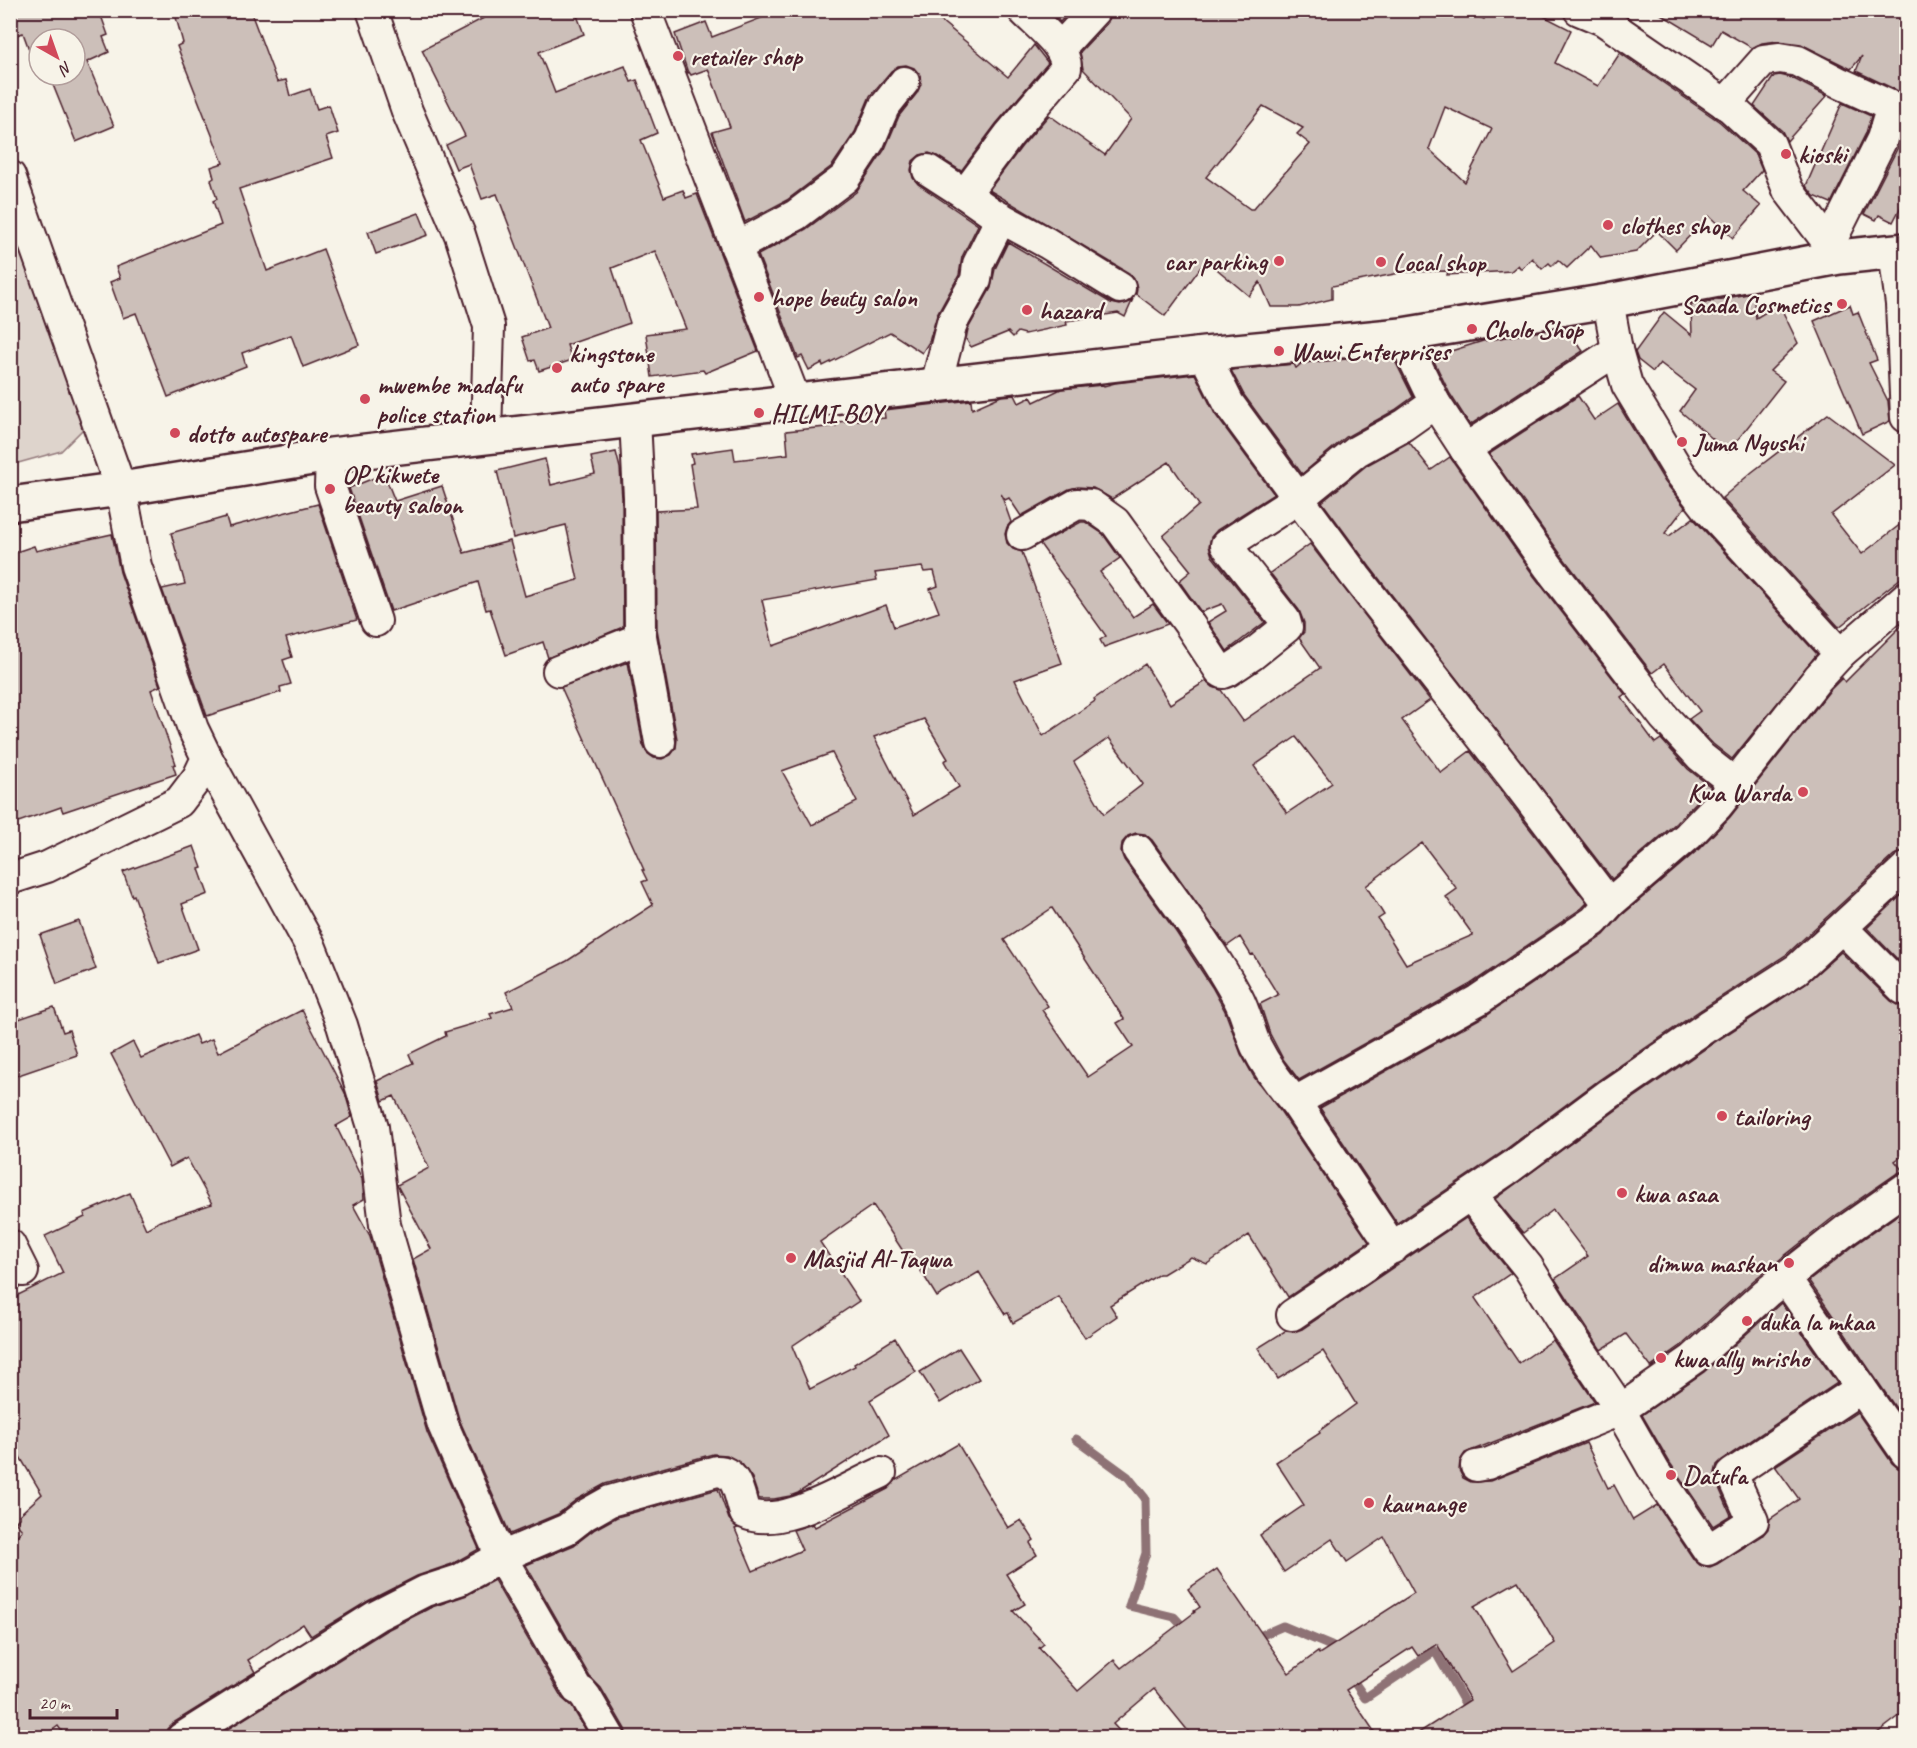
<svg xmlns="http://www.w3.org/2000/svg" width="1917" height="1748" font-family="Caveat,sans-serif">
<rect width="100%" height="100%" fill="#f7f3e8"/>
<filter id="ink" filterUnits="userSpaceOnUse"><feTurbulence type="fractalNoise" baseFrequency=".0167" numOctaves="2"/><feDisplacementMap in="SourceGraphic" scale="12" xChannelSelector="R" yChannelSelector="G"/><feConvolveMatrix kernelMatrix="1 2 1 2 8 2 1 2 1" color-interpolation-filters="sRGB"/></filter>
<g filter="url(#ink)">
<polygon fill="#ded4cc" stroke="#947a7c" stroke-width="1.5" points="10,210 92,420 61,451 11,465"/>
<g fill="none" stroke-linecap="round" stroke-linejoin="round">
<g stroke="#8e7275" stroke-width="9">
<polyline points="1076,1439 1128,1477 1145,1498 1146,1553 1129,1606 1174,1617 1187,1631"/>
<polyline points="1253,1639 1283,1626 1331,1646 1338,1657"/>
<polyline points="1350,1676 1365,1698 1435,1651 1470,1712"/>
</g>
</g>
<g fill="#ccbfb9" stroke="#4a1f2b" stroke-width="1.5" fill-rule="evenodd">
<polygon points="11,10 99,10 108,35 103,37 109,52 87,62 114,126 76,142 49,75 75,75 75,39 39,39 39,61 34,63 23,33 11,37"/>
<polygon points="174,10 250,10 277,82 286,80 290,96 310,89 317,109 329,105 338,133 326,137 333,158 239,189 267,271 323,249 359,345 303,367 291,335 242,353 246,366 168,397 136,313 123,318 110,282 120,278 116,267 221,225 213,201 217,199 211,180 214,178 211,167 223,163 177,46 183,43"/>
<polygon points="499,10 575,10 584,34 539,52 555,93 625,66 631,82 637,80 657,133 641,140 664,197 683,190 686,198 697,194 758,351 705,373 703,370 652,377 646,334 686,329 655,251 612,268 630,323 567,345 572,360 539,371 535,360 530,361 522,337 548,328 497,194 482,199 469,164 456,169 446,145 465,136 422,50"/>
<polygon points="782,10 928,10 1008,77 1034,45 1048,63 996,124 961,171 937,156 929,153 920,155 913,161 911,170 913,178 918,184 978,225 962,257 959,275 937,315 929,342 922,353 890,332 823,366 822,363 809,370 802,356 798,358 758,255 806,229 856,192 885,149 899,116 917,93 921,84 920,75 914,68 906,65 898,66 891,71 870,96 855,132 832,166 787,200 745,222 712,132 730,127 708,69 691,75 689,72 688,73 675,34 706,22 712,37"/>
<polygon points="1048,10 1071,10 1060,22"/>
<path d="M 1112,10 L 1462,10 L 1484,19 L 1488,10 L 1532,10 L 1571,30 L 1555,63 L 1598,86 L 1620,53 L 1720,122 L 1755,154 L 1762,170 L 1743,191 L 1761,206 L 1733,238 L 1709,216 L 1676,250 L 1657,231 L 1636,252 L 1601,258 L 1591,245 L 1567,268 L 1558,260 L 1552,266 L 1549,263 L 1542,269 L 1532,258 L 1521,269 L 1518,265 L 1511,271 L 1447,275 L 1448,271 L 1405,272 L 1332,286 L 1332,299 L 1299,307 L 1271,307 L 1260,282 L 1249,296 L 1206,260 L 1165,316 L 1136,294 L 1137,288 L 1135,280 L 1129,273 L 989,190 L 1022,146 L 1049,115 L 1105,155 L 1131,119 L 1083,69 L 1080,52 L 1108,22 ZM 1263,106 L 1303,128 L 1297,134 L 1310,144 L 1253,209 L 1250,209 L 1206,177 ZM 1445,107 L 1492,129 L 1465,182 L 1429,149 Z"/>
<polygon points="1654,10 1906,10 1906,108 1902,94 1896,90 1856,71 1862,56 1851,69 1801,44 1778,41 1762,43 1752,48 1721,30 1712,45"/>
<polygon points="1780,75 1792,78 1827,96 1787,141 1782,131 1754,106 1774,76"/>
<polygon points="1842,103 1871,116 1866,133 1831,203 1814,196 1806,186"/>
<polygon points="1906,118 1906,197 1893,222 1879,215 1876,220 1864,214 1898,147"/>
<polygon points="419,213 428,235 376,254 368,232"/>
<polygon points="1008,242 1111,303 1120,305 1128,303 1133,299 1125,317 1118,313 1066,321 1067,325 1025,334 1018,332 1013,337 1008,332 971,347 966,339 968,329 991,288 995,269"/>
<polygon points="1753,293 1756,318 1779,304 1798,343 1770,371 1784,381 1728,452 1680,411 1695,390 1660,363 1653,372 1638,360 1635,352 1664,312 1692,335 1691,305"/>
<polygon points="1850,305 1853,314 1858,312 1877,360 1869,363 1888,401 1890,421 1862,434 1814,321"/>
<polygon points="1565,327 1583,351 1470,425 1450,394 1432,357 1483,341"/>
<polygon points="1392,355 1413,397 1395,410 1346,437 1302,474 1244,395 1231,370 1294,364 1296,368 1302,363"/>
<path d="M 1195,374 L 1215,414 L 1274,494 L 1217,530 L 1211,537 L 1209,546 L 1212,556 L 1265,622 L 1227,651 L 1208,622 L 1226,611 L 1222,604 L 1201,612 L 1179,581 L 1191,571 L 1163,536 L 1199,505 L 1169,462 L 1112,499 L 1093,488 L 1078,487 L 1069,489 L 1021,516 L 1009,498 L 1005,500 L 1001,494 L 1011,522 L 1007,527 L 1005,534 L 1007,543 L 1013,549 L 1022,552 L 1062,663 L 1015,680 L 1043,736 L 1095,701 L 1094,699 L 1145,664 L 1170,704 L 1206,681 L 1213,687 L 1221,690 L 1243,721 L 1320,668 L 1299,638 L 1304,632 L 1304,623 L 1299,610 L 1270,573 L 1310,544 L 1430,700 L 1402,720 L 1441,773 L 1470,751 L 1587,903 L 1582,908 L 1469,985 L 1299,1080 L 1283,1059 L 1270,1034 L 1260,1004 L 1278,995 L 1253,954 L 1251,955 L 1240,937 L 1227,946 L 1152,840 L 1145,834 L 1136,833 L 1128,836 L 1122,843 L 1121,852 L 1124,860 L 1176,932 L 1212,987 L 1225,1011 L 1241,1054 L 1254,1077 L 1281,1112 L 1369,1242 L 1288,1297 L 1249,1235 L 1207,1264 L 1191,1257 L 1163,1274 L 1159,1274 L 1110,1305 L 1117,1316 L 1085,1338 L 1059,1297 L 1013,1323 L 1008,1313 L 1005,1314 L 979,1272 L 937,1297 L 916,1263 L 912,1265 L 873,1205 L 820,1242 L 859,1301 L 792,1346 L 810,1389 L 855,1366 L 854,1364 L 895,1338 L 916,1372 L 870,1400 L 889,1435 L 798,1493 L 790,1496 L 774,1499 L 759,1499 L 752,1478 L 742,1464 L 727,1455 L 713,1454 L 605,1484 L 576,1500 L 558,1514 L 510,1534 L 459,1419 L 413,1259 L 431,1249 L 397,1185 L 429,1168 L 394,1096 L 383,1101 L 377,1081 L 413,1063 L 409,1054 L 446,1036 L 445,1032 L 492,1018 L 490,1014 L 513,1007 L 506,992 L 567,961 L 653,905 L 642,882 L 647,880 L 642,870 L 644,870 L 561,687 L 628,662 L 643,745 L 647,753 L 654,758 L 662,759 L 671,755 L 676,748 L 677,739 L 657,629 L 656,511 L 697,509 L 690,464 L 693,463 L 691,454 L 733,448 L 735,460 L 788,454 L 786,431 L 836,426 L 836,422 L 885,418 L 884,410 L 971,400 L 972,409 L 1001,396 L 1015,395 L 1019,403 L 1031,397 L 1034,402 L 1061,389 L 1103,385 L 1104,386 L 1115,383 ZM 922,567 L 924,572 L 934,571 L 938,586 L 930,589 L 939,612 L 894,627 L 886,605 L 773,646 L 762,600 L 877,580 L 875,573 ZM 924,719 L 948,759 L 944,761 L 959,787 L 914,815 L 874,737 ZM 1296,737 L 1332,783 L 1287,813 L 1254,766 ZM 1109,738 L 1143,784 L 1104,814 L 1074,762 ZM 832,753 L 857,802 L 812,825 L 782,771 ZM 1422,843 L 1457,889 L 1446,897 L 1473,935 L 1406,964 L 1378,919 L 1384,915 L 1366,886 ZM 1052,908 L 1124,1019 L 1117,1023 L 1133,1047 L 1088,1077 L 1042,1010 L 1048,1006 L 1004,940 Z"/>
<polygon points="1578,396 1594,420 1618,404 1665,482 1685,507 1665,533 1669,536 1693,518 1817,654 1732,759 1713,744 1689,719 1700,711 1664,664 1652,673 1562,556 1489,454"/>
<polygon points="1828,414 1895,465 1831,515 1862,554 1906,520 1906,574 1839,627 1722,498 1752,472"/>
<polygon points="1409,442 1431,470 1450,457 1534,576 1625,694 1621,697 1655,743 1661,739 1688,769 1711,787 1676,823 1612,879 1370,567 1322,502 1367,465"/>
<polygon points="616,452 620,468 622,498 623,627 548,658 543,642 506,655 502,643 501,643 490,609 486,610 478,582 391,611 349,488 384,474 395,501 442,486 464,553 510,541 525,596 578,580 566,525 513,538 497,471 545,459 551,485 595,474 591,457"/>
<polygon points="318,504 357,620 286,638 292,657 283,660 291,684 280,687 281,692 207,716 162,589 185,584 171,533 226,517 229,527"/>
<polygon points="1081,522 1085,522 1103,534 1120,558 1100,572 1133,617 1153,604 1168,624 1104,647 1100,640 1106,636 1040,544"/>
<polygon points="112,534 120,572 160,686 151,690 176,764 173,765 176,774 63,812 61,807 10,825 10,554 34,546 36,551"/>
<polygon points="1906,621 1906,851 1894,855 1786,955 1699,1011 1599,1080 1501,1153 1397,1223 1320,1108 1486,1015 1604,935 1621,916 1699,849 1730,817 1831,689 1842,678 1845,682"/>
<polygon points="194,846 202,868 199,869 208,894 182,904 198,949 159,963 134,895 132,896 123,872"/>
<polygon points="1906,891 1906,968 1867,928"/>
<polygon points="79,921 96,969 57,984 40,935"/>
<polygon points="1841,952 1891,1001 1898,1005 1906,1006 1906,1153 1895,1161 1903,1171 1896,1174 1835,1216 1754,1280 1682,1345 1651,1367 1626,1334 1601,1350 1555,1279 1588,1256 1553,1210 1523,1233 1495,1199 1619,1108 1718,1040 1806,983"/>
<polygon points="54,1007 63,1032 69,1030 77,1055 10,1078 10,1022"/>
<polygon points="302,1010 345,1093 352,1117 336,1126 362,1179 364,1199 353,1205 370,1236 427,1432 479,1549 452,1564 417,1576 368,1601 311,1636 303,1624 248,1660 255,1672 173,1723 167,1729 165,1737 66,1737 58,1726 43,1737 10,1737 10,1543 22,1530 15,1522 20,1517 19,1515 42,1494 10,1440 10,1299 63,1273 45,1236 85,1217 84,1213 130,1193 146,1229 160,1221 212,1204 187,1158 170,1167 111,1054 133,1042 141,1058 195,1035 199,1044 212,1039 218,1053"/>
<polygon points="1906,1209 1906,1319 1902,1321 1906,1329 1906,1423 1809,1281 1856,1244"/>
<path d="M 1466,1218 L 1511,1273 L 1475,1298 L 1519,1363 L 1553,1340 L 1595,1402 L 1465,1453 L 1460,1461 L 1459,1470 L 1463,1478 L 1471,1482 L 1490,1481 L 1586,1443 L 1608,1488 L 1614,1485 L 1633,1520 L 1657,1505 L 1694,1560 L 1701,1566 L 1710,1567 L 1717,1564 L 1762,1536 L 1768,1529 L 1770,1519 L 1799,1499 L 1775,1466 L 1857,1412 L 1892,1463 L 1898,1468 L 1906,1470 L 1906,1711 L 1872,1737 L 1412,1737 L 1470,1700 L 1437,1644 L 1418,1656 L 1412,1647 L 1346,1690 L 1378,1737 L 1193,1737 L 1154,1689 L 1113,1724 L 1125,1737 L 627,1737 L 625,1729 L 601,1688 L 590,1677 L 526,1565 L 574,1545 L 595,1529 L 617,1517 L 718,1489 L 729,1519 L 738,1528 L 735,1529 L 753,1571 L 802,1550 L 793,1530 L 813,1524 L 815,1527 L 888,1489 L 896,1480 L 958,1444 L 1008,1528 L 1021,1520 L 1034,1540 L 1030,1543 L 1037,1555 L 1006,1574 L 1025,1604 L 1013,1611 L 1044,1644 L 1039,1648 L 1078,1691 L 1114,1660 L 1121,1668 L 1195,1612 L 1194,1611 L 1200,1607 L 1188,1589 L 1217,1569 L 1289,1673 L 1318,1652 L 1319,1654 L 1414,1593 L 1384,1537 L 1347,1562 L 1332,1539 L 1284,1572 L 1260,1535 L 1304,1505 L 1276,1462 L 1320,1433 L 1319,1431 L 1356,1404 L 1323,1351 L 1278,1379 L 1258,1348 L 1285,1331 L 1294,1332 L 1302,1329 ZM 1518,1581 L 1555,1643 L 1513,1671 L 1474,1606 Z"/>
<polygon points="1781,1303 1837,1383 1722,1460 1717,1465 1715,1473 1716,1481 1731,1515 1713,1526 1670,1463 1642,1415 1704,1372"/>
<polygon points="959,1348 979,1379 940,1403 920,1372"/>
<polygon points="494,1580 562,1698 572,1707 590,1737 215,1737 385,1631 432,1607 467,1595"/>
</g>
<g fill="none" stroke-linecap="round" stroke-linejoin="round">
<defs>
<g id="minor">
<polyline points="372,10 407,111 460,235 489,326 486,437"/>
<polyline points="645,10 796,402"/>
<path d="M 1023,10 C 1038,26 1066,45 1066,68 L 1009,135 L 965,194 L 992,213 L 1047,243 L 1120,288"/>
<polyline points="1579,10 1603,20 1731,108 1770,144 1788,190 1839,257"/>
<polyline points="1060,48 1095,10"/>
<polyline points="1725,104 1764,60 1780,58 1798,61 1840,83 1888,105 1890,113 1882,139 1829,245"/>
<polyline points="928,170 965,194"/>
<polyline points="10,176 121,489 136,566 193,729 207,758 198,777 179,802 47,867 10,879"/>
<polyline points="736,247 796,215 845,178 870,140 884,107 904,82"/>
<polyline points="1894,252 1901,304 1906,417"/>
<polyline points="1608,301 1617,350 1627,385 1680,473 1708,509 1840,654 1906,597"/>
<polyline points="1402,335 1435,403 1465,449 1548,566 1664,717 1701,757 1734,783"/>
<polyline points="1204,354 1229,404 1356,577 1515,780 1609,904"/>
<polyline points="936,385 952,323 976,280 978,264 1001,218"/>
<polyline points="635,420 639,497 640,631 660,742"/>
<polyline points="1465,449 1617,350"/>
<polyline points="331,455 330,486 376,621"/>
<polyline points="1022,535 1077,504 1091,505 1115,522 1189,624 1220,671 1223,673 1228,671 1252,655 1287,627 1285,620 1226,545 1299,498 1357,451 1404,425 1435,403"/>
<polyline points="558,671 641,638"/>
<polyline points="207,758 310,945 342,1025 373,1127 385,1225 443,1425 501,1557 577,1689 582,1692 586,1697 610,1738"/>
<path d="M 1138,850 C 1172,898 1210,946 1238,998 C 1246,1013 1249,1030 1256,1046 C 1266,1066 1280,1085 1295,1102 L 1393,1248"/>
<polyline points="1842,928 1903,989 1906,987"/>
<polyline points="1295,1102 1478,1000 1594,921 1609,904 1688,836 1718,805 1818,678 1840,654"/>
<polyline points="1470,1195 1528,1267 1567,1330 1611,1395 1655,1472 1708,1550 1753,1521 1732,1474 1861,1388"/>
<polyline points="10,1245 23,1271"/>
<polyline points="1786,1279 1906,1453"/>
<polyline points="1292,1315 1511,1167 1609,1094 1708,1026 1797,969 1906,868"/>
<polyline points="1476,1466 1487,1464 1620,1410 1693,1359 1766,1293 1846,1230 1906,1188"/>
<path d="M 182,1738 L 376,1616 L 425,1591 L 459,1580 L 501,1557 L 567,1529 L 585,1515 L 610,1501 L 717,1471 C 738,1471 739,1496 745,1513 C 781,1531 846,1488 881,1473"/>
</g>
<polyline id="major" points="10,504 121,489 331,455 1204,354 1402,335 1608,301 1839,257 1906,250"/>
</defs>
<use href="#minor" stroke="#4a1f2b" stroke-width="34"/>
<use href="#major" stroke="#4a1f2b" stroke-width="38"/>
<use href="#minor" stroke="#f7f3e8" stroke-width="30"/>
<use href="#major" stroke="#f7f3e8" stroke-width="33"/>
</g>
</g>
<g fill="#d1495b" stroke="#f7f3e8" stroke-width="2">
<circle cx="678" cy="56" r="6"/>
<circle cx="1786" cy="154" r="6"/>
<circle cx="1608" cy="225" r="6"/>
<circle cx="1279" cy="261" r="6"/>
<circle cx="1381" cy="262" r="6"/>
<circle cx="759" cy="297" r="6"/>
<circle cx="1842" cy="304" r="6"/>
<circle cx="1027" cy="310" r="6"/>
<circle cx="1472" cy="329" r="6"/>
<circle cx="1279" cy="351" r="6"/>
<circle cx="557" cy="368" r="6"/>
<circle cx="365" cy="399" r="6"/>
<circle cx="759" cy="413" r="6"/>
<circle cx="175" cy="433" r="6"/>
<circle cx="1682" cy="442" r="6"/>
<circle cx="330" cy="489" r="6"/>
<circle cx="1803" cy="792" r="6"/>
<circle cx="1722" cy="1116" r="6"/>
<circle cx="1622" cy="1193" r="6"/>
<circle cx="791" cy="1258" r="6"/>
<circle cx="1789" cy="1263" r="6"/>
<circle cx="1747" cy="1321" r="6"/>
<circle cx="1661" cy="1358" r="6"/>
<circle cx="1671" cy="1475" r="6"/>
<circle cx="1369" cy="1503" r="6"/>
</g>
<g text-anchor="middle" stroke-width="4.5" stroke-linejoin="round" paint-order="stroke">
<g font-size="26" font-weight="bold" fill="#4a1f2b" stroke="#f7f3e8" text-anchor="start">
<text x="690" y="65">retailer shop</text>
<text x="1798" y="163">kioski</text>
<text x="1620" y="234">clothes shop</text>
<text x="1267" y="270" text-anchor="end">car parking</text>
<text x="1393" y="271">Local shop</text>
<text x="771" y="306">hope beuty salon</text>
<text x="1830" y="313" text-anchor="end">Saada Cosmetics</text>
<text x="1039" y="319">hazard</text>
<text x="1484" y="338">Cholo Shop</text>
<text x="1291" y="360">Wawi Enterprises</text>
<text x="569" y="362">kingstone<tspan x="569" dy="30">auto spare</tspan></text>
<text x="377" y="393">mwembe madafu<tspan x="377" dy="30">police station</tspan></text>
<text x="771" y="422">HILMI BOY</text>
<text x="187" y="442">dotto autospare</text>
<text x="1694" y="451">Juma Ngushi</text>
<text x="342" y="483">OP kikwete<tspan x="342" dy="30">beauty saloon</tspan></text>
<text x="1791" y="801" text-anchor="end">Kwa Warda</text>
<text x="1734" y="1125">tailoring</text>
<text x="1634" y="1202">kwa asaa</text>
<text x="803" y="1267">Masjid Al-Taqwa</text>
<text x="1777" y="1272" text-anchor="end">dimwa maskan</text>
<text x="1759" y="1330">duka la mkaa</text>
<text x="1673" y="1367">kwa ally mrisho</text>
<text x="1683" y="1484">Datufa</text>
<text x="1381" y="1512">kaunange</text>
</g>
</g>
<rect width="1917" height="1748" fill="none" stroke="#f7f3e8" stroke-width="36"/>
<rect x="18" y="18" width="1881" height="1712" fill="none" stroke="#4a1f2b" stroke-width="2" filter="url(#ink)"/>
<g transform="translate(57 57) rotate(140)"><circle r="28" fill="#f7f3e8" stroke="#b29e9c" stroke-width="1.5"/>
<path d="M0-4.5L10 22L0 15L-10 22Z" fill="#d1495b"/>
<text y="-9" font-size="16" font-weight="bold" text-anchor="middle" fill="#4a1f2b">N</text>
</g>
<path d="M30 1709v9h87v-9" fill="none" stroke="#4a1f2b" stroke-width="3"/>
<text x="39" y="1709" font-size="18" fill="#4a1f2b" stroke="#f7f3e8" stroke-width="4.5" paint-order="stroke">20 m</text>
</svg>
